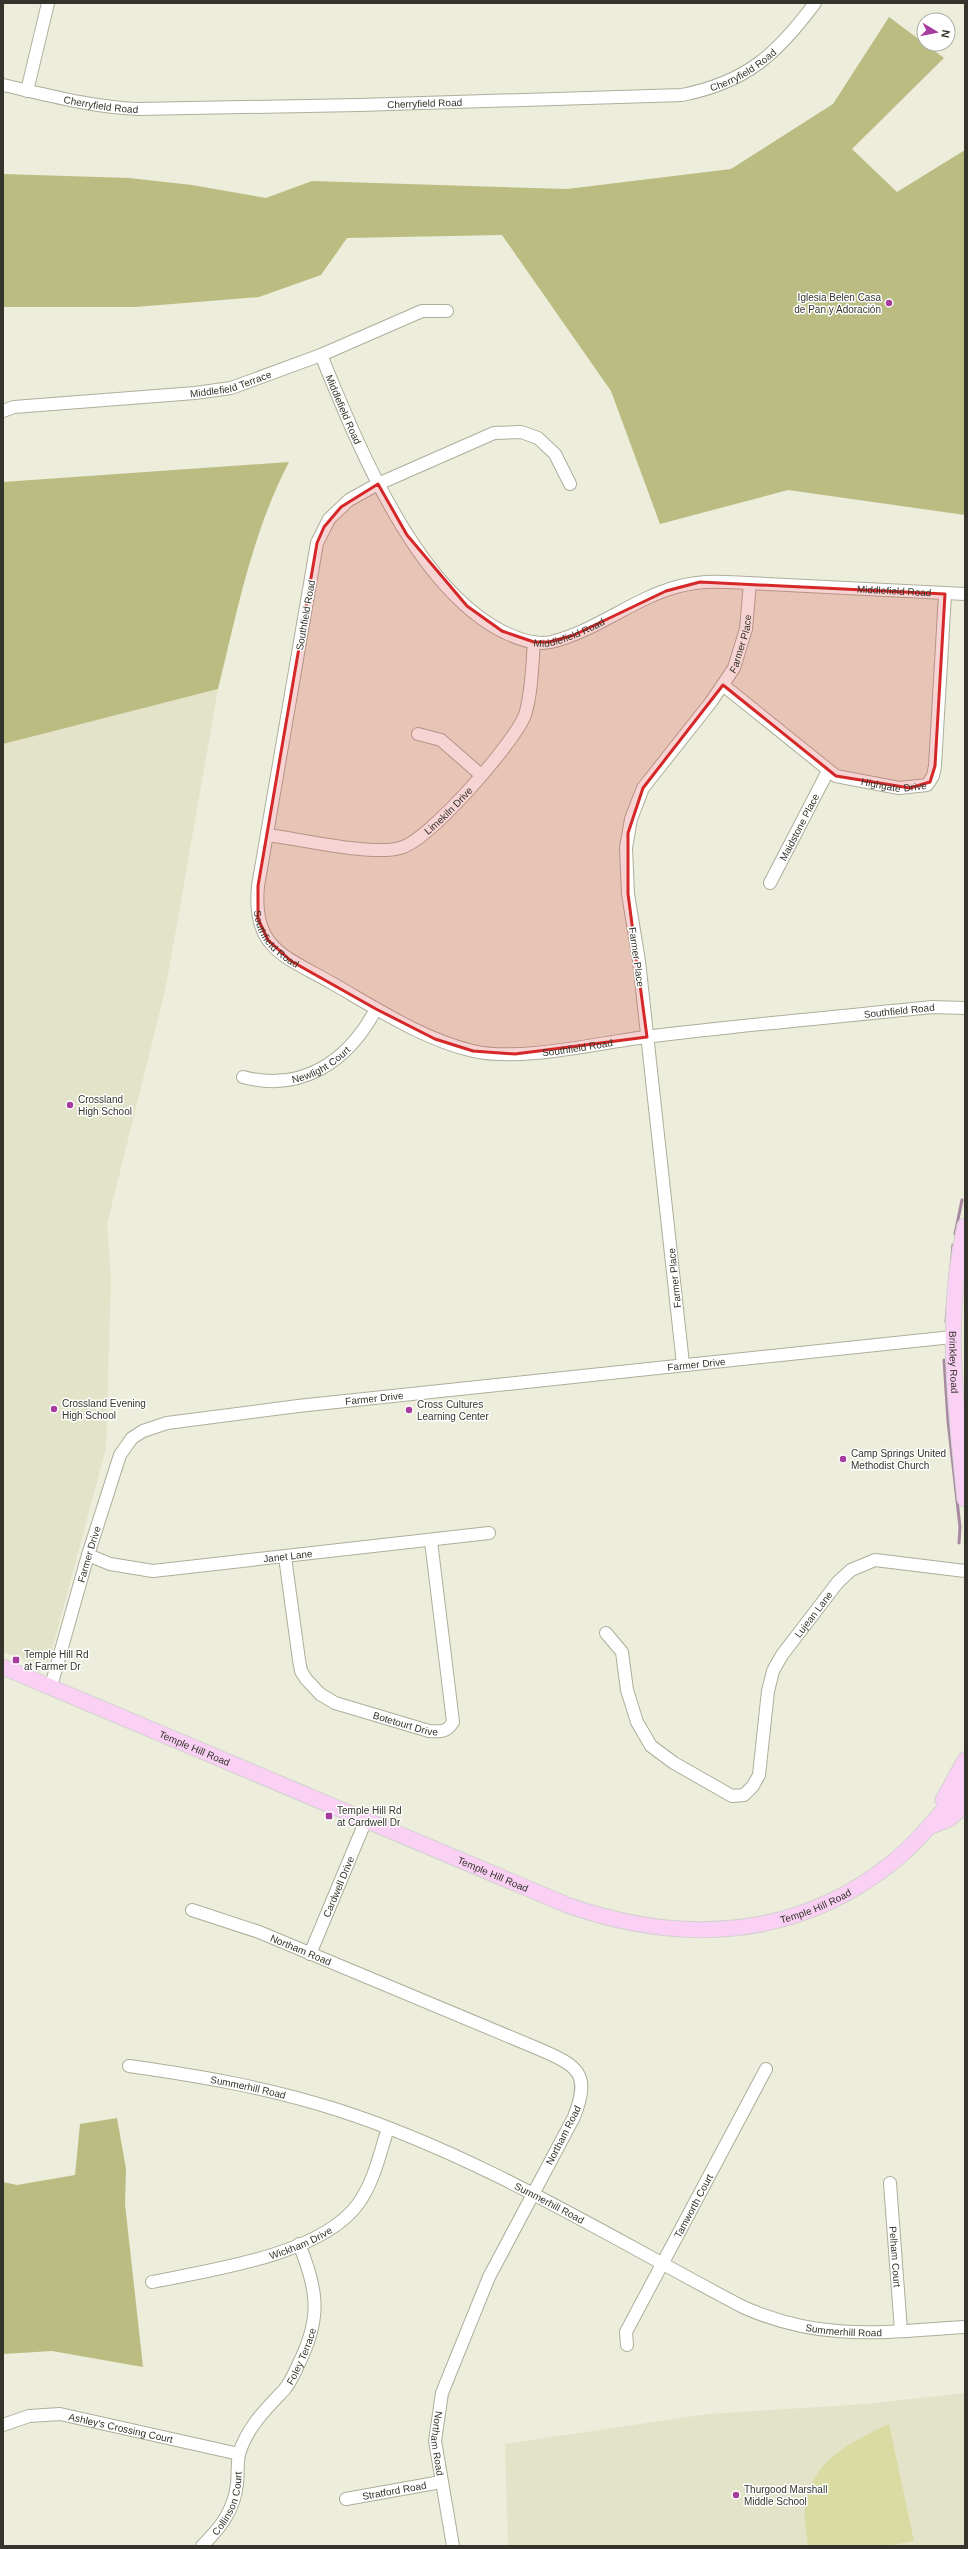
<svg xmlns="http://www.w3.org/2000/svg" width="968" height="2549" font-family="Arial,sans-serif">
<rect width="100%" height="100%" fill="#ecedda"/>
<g fill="#e2e3c8">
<polygon points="218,689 166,986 107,1224 111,1278 106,1448 47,1669 3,1652 3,744"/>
<polygon points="965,2393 965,2546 508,2546 505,2444 708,2414 866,2404"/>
</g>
<path fill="#dadba3" d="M 889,2424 L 914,2541 L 887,2546 L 808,2546 C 807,2534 804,2521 805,2509 C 810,2460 850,2443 889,2424 Z"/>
<g fill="#bbbc82">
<polygon points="889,17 944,58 852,149 897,192 965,150 965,515 788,490 660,524 611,391 502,235 347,238 321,275 259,297 135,307 3,307 3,174 129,178 192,185 266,198 312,181 567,189 731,169 833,104"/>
<path d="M 289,462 C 252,533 237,612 218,689 L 3,744 L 3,482 Z"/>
<polygon points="117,2118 126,2169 125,2204 143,2367 52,2351 3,2354 3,2182 17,2185 75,2175 80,2124"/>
</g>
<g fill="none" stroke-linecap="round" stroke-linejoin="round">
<g stroke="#a988a2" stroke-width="3">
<polyline points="955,1234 962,1200"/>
<polyline points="946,1322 953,1245"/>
<polyline points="944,1360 948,1421 960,1527 959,1543"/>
</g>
<defs>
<g id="minor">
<path id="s1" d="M 3,85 C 48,95 91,107 137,109 L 359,105 L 682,95 C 747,82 777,54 815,3"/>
<polyline points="27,91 48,3"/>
<path id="s2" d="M 321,355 C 357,443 416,592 508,634 C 521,640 537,645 551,642 C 596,631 633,599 676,587 C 693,582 710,581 727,582 L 965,594"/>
<path id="s3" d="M 3,411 L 14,407 L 195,393 L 231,388 L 321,355 L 422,311 L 447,311"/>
<path id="s4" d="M 570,484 L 555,454 L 538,438 L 521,432 L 494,433 L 378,484 L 349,500 L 329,519 L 317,543 L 258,886 C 252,948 284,956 330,982 C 376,1008 422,1039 473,1051 C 520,1062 597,1043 646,1037 C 741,1025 837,1017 932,1007 L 965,1008"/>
<path id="s5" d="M 723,685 L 836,776 L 899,788 L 927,785 L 933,776 L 935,766 L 945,594"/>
<polyline points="418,734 441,740 481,775"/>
<path id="s6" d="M 268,835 C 300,839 372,856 400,848 C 429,841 514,743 525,715 C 532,692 532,666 534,642"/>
<path id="s7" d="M 770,883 L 828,771"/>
<path id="s8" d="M 243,1077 C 303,1093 349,1060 376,1009"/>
<path id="s9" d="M 683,1364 L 639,961 L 628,894 L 626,848 L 631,819 L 643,788 L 711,702 L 734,668 L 746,629 L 750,583"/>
<path id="s10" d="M 88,1555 L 110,1564 L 153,1571 L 489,1533"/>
<path id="s11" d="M 285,1557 L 299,1660 L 301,1671 L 306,1679 L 320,1694 L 335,1703 L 429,1731 C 441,1732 447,1732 453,1722 L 431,1541"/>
<path id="s12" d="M 606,1633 L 622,1652 L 627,1690 L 637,1722 L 651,1746 L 674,1763 L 732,1796 L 744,1795 L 753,1786 L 759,1775 L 768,1691 L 773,1671 L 782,1655 L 838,1582 L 851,1570 L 875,1560 L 965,1571"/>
<path id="s13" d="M 51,1686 L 88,1555 L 120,1455 L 132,1438 L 143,1431 L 167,1423 L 298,1406 L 952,1337"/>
<path id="s14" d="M 192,1910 L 259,1932 L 539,2049 C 578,2066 591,2073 574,2117 L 489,2277 L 442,2393 L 435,2441 L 453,2546"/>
<path id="s15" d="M 310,1954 L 366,1820"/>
<path id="s16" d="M 129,2066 C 200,2076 270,2088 338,2110 C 481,2156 611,2238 743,2307 C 821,2342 883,2332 965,2327"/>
<path id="s17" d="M 890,2183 L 901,2331"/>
<path id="s18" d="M 152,2282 C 211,2270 321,2255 358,2204 C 374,2182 380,2153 388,2128"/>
<path id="s19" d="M 627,2345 L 626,2332 L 766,2069"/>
<path id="s20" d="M 3,2425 L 29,2416 L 60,2414 L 239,2454"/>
<path id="s21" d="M 346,2499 L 441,2482"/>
<path id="s22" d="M 202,2546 C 220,2528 234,2511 237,2484 C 238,2475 237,2463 239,2454 C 247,2427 266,2409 284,2390 C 291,2382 296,2370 300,2361 C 322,2316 317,2288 299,2244"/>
</g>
<g id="major">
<path id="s23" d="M 965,1226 C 944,1317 956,1408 965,1499"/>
<path id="s24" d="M 3,1667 L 567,1905 C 681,1945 796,1940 893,1862 C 919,1841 942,1811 965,1785"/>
<polyline points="943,1800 965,1760"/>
<polyline points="929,1827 949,1819 965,1805"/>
</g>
</defs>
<use href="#minor" stroke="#aeae9c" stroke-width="14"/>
<use href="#major" stroke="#d2d2d1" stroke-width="17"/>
<use href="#minor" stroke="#fff" stroke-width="12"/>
<use href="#major" stroke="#fad1f4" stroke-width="15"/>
</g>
<path fill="#d62828" fill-opacity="0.2" stroke="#d62828" stroke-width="3" stroke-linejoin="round" d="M 378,484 L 407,535 L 467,606 L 502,631 L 534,642 L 549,642 L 574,635 L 666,591 L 700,582 L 945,594 L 935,766 L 930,782 L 910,788 L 836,776 L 723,685 L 643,788 L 628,833 L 628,894 L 647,1037 L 515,1054 L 473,1051 L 435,1039 L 376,1009 L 291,961 L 268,940 L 258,919 L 258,886 L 317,543 L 324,527 L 341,507 Z"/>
<g fill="#a63c9e" stroke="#fff" stroke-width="1.5">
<circle cx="889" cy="303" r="4"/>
<circle cx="70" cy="1105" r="4"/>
<circle cx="54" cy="1409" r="4"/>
<circle cx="409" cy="1410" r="4"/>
<circle cx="843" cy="1459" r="4"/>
<rect x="12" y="1656" width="8" height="8" rx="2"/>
<rect x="325" y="1812" width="8" height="8" rx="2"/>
<circle cx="736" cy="2495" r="4"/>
</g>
<g text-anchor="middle" stroke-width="3" stroke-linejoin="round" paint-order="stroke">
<g font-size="10" fill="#34342c" stroke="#fff">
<text dy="4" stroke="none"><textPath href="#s1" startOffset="748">Cherryfield Road</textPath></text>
<text dy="4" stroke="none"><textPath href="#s1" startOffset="424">Cherryfield Road</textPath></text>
<text dy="4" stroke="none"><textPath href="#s1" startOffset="100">Cherryfield Road</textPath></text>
<text dy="4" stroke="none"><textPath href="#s3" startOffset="230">Middlefield Terrace</textPath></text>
<text dy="4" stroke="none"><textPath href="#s2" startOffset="59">Middlefield Road</textPath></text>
<text dy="4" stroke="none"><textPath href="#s2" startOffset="743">Middlefield Road</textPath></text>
<text transform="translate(305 615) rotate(-80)" y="4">Southfield Road</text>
<text dy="4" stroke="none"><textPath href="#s2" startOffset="407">Middlefield Road</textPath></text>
<text dy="4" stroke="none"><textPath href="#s9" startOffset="758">Farmer Place</textPath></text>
<text dy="4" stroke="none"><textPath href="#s5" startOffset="204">Highgate Drive</textPath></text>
<text dy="4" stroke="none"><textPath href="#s6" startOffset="195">Limekiln Drive</textPath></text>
<text dy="4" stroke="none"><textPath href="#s7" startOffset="63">Maidstone Place</textPath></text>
<text dy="4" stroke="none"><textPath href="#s4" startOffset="724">Southfield Road</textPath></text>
<text transform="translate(637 957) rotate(82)" y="4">Farmer Place</text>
<text dy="4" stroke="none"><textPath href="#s4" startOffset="1384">Southfield Road</textPath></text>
<text dy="4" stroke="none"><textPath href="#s4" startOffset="1060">Southfield Road</textPath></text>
<text dy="4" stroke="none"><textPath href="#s8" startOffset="82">Newlight Court</textPath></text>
<text transform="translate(674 1278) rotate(-96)" y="4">Farmer Place</text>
<text dy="4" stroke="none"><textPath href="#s13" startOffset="833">Farmer Drive</textPath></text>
<text dy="4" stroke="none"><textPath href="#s23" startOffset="137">Brinkley Road</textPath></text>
<text dy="4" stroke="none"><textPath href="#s13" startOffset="509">Farmer Drive</textPath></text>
<text dy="4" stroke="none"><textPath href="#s13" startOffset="137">Farmer Drive</textPath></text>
<text dy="4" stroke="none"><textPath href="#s10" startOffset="203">Janet Lane</textPath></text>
<text dy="4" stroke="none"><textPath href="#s12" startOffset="432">Lujean Lane</textPath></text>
<text dy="4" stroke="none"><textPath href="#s11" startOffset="236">Botetourt Drive</textPath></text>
<text dy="4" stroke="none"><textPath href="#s24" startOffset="208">Temple Hill Road</textPath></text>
<text dy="4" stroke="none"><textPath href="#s24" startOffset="532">Temple Hill Road</textPath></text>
<text dy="4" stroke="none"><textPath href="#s15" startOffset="73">Cardwell Drive</textPath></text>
<text dy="4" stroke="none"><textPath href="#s24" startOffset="867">Temple Hill Road</textPath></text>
<text dy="4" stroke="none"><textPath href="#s14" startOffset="116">Northam Road</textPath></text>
<text dy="4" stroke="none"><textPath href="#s16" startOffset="121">Summerhill Road</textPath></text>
<text transform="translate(563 2135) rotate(-63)" y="4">Northam Road</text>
<text dy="4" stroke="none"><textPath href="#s16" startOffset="445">Summerhill Road</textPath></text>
<text dy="4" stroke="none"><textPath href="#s19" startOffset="156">Tamworth Court</textPath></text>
<text dy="4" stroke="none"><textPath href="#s18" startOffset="154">Wickham Drive</textPath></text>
<text dy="4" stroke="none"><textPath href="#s17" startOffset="74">Pelham Court</textPath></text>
<text dy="4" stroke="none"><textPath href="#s16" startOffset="769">Summerhill Road</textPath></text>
<text dy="4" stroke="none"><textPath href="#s22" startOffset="220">Foley Terrace</textPath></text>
<text dy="4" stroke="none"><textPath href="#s20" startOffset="121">Ashley's Crossing Court</textPath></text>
<text dy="4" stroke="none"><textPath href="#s14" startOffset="823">Northam Road</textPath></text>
<text dy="4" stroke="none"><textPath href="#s21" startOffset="49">Stratford Road</textPath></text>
<text dy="4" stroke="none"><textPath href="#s22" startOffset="51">Collinson Court</textPath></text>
</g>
<g font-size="10" fill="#34342c" stroke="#fff" text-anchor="start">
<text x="881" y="301" text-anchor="end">Iglesia Belen Casa<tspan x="881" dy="12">de Pan y Adoración</tspan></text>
<text x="78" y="1103">Crossland<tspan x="78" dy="12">High School</tspan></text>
<text x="62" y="1407">Crossland Evening<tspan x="62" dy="12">High School</tspan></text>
<text x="417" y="1408">Cross Cultures<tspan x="417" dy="12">Learning Center</tspan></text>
<text x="851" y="1457">Camp Springs United<tspan x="851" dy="12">Methodist Church</tspan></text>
<text x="24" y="1658">Temple Hill Rd<tspan x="24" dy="12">at Farmer Dr</tspan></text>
<text x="337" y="1814">Temple Hill Rd<tspan x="337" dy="12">at Cardwell Dr</tspan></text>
<text x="744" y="2493">Thurgood Marshall<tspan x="744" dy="12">Middle School</tspan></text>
</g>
</g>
<rect width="968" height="2549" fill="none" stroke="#34342c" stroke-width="8"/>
<g transform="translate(936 32) rotate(100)"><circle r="19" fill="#ffffff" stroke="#aeaeab"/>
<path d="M0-3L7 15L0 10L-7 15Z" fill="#a63c9e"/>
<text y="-6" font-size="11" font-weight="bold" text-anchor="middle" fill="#34342c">N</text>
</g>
</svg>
